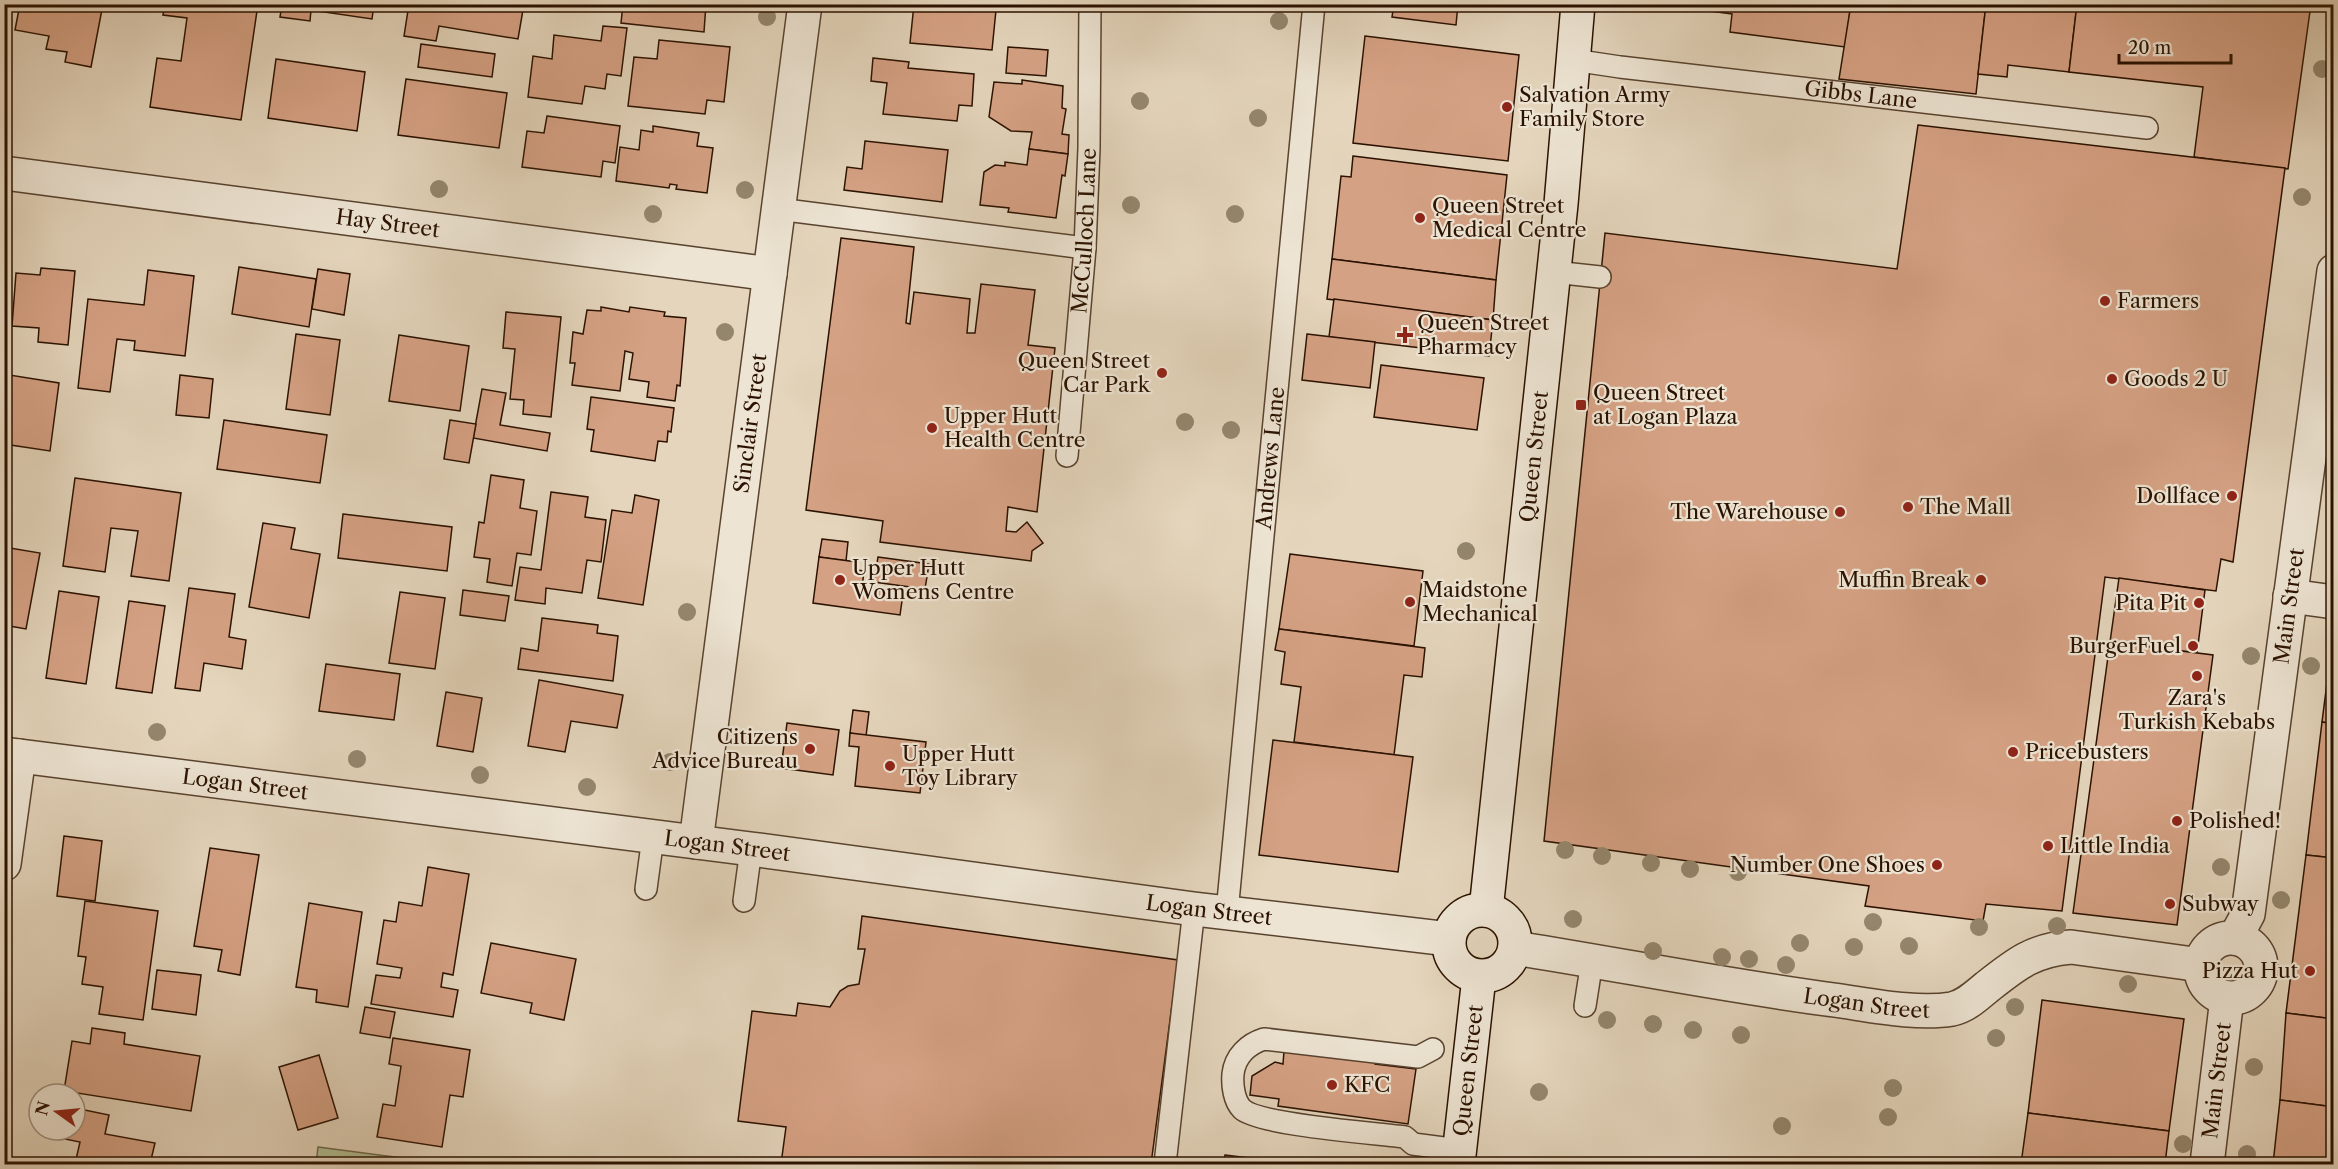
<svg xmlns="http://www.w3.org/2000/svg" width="2338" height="1169" font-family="'Libre Caslon Text',serif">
<rect width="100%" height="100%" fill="#e4d5bc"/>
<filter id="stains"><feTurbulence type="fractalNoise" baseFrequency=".00333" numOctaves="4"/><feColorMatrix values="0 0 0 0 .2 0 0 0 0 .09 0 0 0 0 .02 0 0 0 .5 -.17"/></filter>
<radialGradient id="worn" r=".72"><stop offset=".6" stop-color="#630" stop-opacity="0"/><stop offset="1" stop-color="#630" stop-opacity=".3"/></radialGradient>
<polygon fill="#b1be93" stroke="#6e684a" stroke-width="1.5" points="318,1147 448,1164 316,1164"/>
<g fill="#d5a184" stroke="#2b1200" stroke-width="1.5">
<polygon points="20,4 103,4 91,67 65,62 67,52 46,49 49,36 15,30"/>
<polygon points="165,4 258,4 241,120 150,107 157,58 181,61 187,18 163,15"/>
<polygon points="282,4 374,4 372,19 311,10 310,21 280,17"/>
<polygon points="409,4 524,4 518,39 439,26 436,41 404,36"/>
<polygon points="623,4 706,4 704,32 621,23"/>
<polygon points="914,4 996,10 992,50 910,43"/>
<rect x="1046" y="4" width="22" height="6"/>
<polygon points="1394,4 1458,4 1456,25 1392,17"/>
<polygon points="1658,4 1851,4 1845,47 1730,32 1732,14"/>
<polygon points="1851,4 1986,4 1976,94 1839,79"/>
<polygon points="1986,4 2077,4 2069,72 2008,65 2007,77 1978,74"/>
<polygon points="2077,4 2311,4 2288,169 2194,157 2203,87 2069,72"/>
<polygon points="603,26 627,28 621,76 607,74 605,89 585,86 582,104 528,97 533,56 552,59 554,35 601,41"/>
<polygon points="1365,36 1519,55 1508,161 1353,143"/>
<polygon points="659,40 730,47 724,102 707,100 705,114 628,106 634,57 657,59"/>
<polygon points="421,44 495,54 492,77 418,67"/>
<polygon points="1008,47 1048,50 1046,76 1006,73"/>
<polygon points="873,58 909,62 908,68 974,74 972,106 959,105 957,121 883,114 887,83 871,81"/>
<polygon points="276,59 365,72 357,131 268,118"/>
<polygon points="406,79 507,93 499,148 398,135"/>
<polygon points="1022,80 1063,86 1062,108 1066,109 1062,134 1069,135 1068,154 1029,149 1032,132 1011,131 989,117 994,82 1022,84"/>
<polygon points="547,116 620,126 615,163 603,161 601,177 522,167 527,131 544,133"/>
<polygon points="1918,125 2285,168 2233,562 2221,559 2216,591 2105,577 2062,911 1986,904 1983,921 1865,906 1869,886 1544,841 1605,233 1897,269"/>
<polygon points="653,126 699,133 697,146 713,148 707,193 676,189 677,185 670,184 669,188 616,181 620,147 639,150 641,130 653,132"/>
<polygon points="865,141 948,150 942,202 844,190 847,167 862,169"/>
<polygon points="1029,149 1068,154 1065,176 1062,175 1056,218 1008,212 1009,208 980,205 984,172 995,165 1005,166 1005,162 1027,165"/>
<polygon points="1353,156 1507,175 1496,280 1332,259 1341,176 1351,177"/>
<polygon points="841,238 914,247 906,323 910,324 914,292 970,299 967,333 975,333 981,284 1035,290 1028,345 1055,348 1037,512 1008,507 1006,531 1016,532 1027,522 1043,543 1032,551 1031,561 880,542 883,521 806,510"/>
<polygon points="1332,259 1496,280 1493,320 1327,299"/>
<polygon points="239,267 316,279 309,327 232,314"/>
<polygon points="41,268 75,271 68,345 38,342 39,328 12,326 16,273 40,275"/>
<polygon points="318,269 350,274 344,315 312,309"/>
<polygon points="148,270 194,276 185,356 134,350 135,341 117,339 110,392 78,388 88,299 144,305"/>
<polygon points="1334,299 1493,320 1489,356 1329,337"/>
<polygon points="601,307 629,312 630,307 665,312 664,316 686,318 680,386 677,385 675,401 647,397 649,382 629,379 633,353 625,351 620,391 572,385 575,363 570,363 573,332 583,334 587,310 601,311"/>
<polygon points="506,312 561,317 551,417 523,414 524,400 510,399 515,349 503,348"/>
<polygon points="296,334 340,340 330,415 286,409"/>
<polygon points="1307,334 1375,342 1370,388 1302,380"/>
<polygon points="399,335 469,346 460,411 389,401"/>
<polygon points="4,362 11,363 9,375 59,383 50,451 4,444"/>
<polygon points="1381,365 1484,378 1477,430 1374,417"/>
<polygon points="180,375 213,379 209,418 176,415"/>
<polygon points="482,389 506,393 500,425 550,433 547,451 473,438"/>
<polygon points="591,397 674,408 671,432 668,431 667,442 658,441 655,461 591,451 594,430 587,429"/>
<polygon points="224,420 327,435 320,483 217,469"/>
<polygon points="450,420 476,424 469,463 444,459"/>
<polygon points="491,475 524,480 520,508 537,511 531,555 517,553 512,586 487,582 490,559 474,557 479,522 484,523"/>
<polygon points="75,478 181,493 169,581 131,576 138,531 111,528 105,572 63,566"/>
<polygon points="551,492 588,497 585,517 606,520 601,562 587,560 582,593 546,588 545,604 515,600 520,567 541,570"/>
<polygon points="635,495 659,500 643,605 598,598 612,510 632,513"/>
<polygon points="343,514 452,527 447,571 338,558"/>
<polygon points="263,523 295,528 291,549 320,554 309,618 249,607"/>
<polygon points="822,539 848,542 846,561 819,557"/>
<polygon points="4,547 40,553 26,629 4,625"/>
<polygon points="1290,554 1423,571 1414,646 1279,629"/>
<polygon points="819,557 857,562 856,570 864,571 862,588 903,594 900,615 813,603"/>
<polygon points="878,557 929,564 925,589 874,582"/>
<polygon points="2119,578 2205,590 2197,653 2110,642"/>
<polygon points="189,588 235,594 229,637 246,640 242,669 204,663 200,691 175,688"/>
<polygon points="463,590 509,596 505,621 460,615"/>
<polygon points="59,591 99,597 86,684 46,678"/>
<polygon points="400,592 445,598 435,669 389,663"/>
<polygon points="129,601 165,606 152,693 116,688"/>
<polygon points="542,618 598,625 597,633 618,636 613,681 518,669 521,648 538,651"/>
<polygon points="1279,629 1425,648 1422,677 1404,675 1394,755 1294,742 1301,687 1281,684 1285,652 1275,650"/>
<polygon points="2110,642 2213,655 2177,925 2073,913"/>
<polygon points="2330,659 2334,659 2334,724 2322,722"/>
<polygon points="326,664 400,674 394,720 319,711"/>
<polygon points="539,680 623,695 617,728 571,721 565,752 528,746"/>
<polygon points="446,692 482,698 473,752 437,746"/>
<polygon points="853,710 869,712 866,736 850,733"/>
<polygon points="2322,722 2334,724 2334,858 2306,855"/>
<polygon points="787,723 839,730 833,775 781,768"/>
<polygon points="850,733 926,742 920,793 855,786 859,747 849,746"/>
<polygon points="1273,740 1413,757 1398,872 1259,855"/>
<polygon points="64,836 102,841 95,901 57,896"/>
<polygon points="210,848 259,855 240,975 218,971 222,950 194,946"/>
<polygon points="2306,855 2334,858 2334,1019 2286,1013"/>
<polygon points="428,867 469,874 453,975 443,973 441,987 458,990 453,1017 371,1004 376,975 400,978 402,968 377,964 384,920 396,922 399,902 422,906"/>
<polygon points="85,901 158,911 143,1020 99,1014 103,987 82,984 86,957 78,956"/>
<polygon points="309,903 362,912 348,1007 316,1002 317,990 296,987"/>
<polygon points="862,916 1178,960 1151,1164 781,1164 786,1127 738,1121 752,1011 796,1016 798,1003 830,1007 840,991 848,986 859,984 865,949 858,949"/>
<polygon points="491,943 576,959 564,1020 530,1013 532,1003 481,993"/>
<polygon points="157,970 201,975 196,1015 152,1009"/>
<polygon points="2042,1000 2184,1019 2169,1131 2028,1113"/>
<polygon points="365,1007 395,1012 390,1038 360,1033"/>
<polygon points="2286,1013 2334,1019 2334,1107 2280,1100"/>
<polygon points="92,1028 125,1033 124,1044 200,1056 191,1111 64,1091 72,1041 90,1044"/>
<polygon points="393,1038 470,1050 463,1097 450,1095 442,1147 377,1137 383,1104 395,1106 401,1066 389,1064"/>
<polygon points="1284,1051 1344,1059 1344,1055 1375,1059 1375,1064 1416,1069 1408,1124 1278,1106 1279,1099 1250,1095 1252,1076 1275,1062 1283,1064"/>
<polygon points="319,1055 338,1118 298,1130 279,1067"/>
<polygon points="2280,1100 2334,1107 2334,1164 2273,1164"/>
<polygon points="75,1108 109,1115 105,1134 155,1143 150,1164 75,1164 80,1142 55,1137 56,1130 75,1130"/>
<polygon points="2028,1113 2169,1131 2165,1164 2021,1164"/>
<polygon points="1225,1155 1298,1164 1224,1164"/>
</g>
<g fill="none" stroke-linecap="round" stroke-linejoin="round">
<defs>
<g id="lane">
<path id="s1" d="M 1573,60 L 1620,67 L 2147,128"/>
<polyline points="778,209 1085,248"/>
<polyline points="1554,272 1600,277"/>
<path id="s2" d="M 1067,456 L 1085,248 L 1089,148 L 1090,4"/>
<polyline points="646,889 653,837"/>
<polyline points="744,901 751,849"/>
<path id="s3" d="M 1227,912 L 1314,4"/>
<polyline points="1585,1006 1592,961"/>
<path d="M 1433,1049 L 1418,1057 L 1264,1039 C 1248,1044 1235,1056 1233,1074 C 1232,1085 1234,1101 1242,1109 C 1259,1125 1375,1133 1405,1137 L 1413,1144 L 1459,1150"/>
<polyline points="1165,1164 1194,909"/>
</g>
<g id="street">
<path id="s4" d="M 4,173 L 770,274"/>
<polyline points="2290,596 2334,602"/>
<path id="s5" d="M 4,754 L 751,849 L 1194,909 L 1449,939"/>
<path id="s6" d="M 696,842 L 805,4"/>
<polyline points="4,864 19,756"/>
<path id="s7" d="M 2235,938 L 2248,914 L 2334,271"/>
<circle cx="2231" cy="968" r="30"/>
<path id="s8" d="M 1515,948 C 1622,965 1727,986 1834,1000 C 1870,1005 1917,1015 1952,1009 C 1966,1006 1976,996 1987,987 C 2016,964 2033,950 2071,947 L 2201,965"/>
<path id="s9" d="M 2207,1164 L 2227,998"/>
</g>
<g id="secondary">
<circle cx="1482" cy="943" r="33"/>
<path id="s10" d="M 1486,910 L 1561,204 L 1578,4"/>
<path id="s11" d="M 1458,1164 L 1479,977"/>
</g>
</defs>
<use href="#lane" stroke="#59432f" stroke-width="24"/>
<use href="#street" stroke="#59432f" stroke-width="36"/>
<use href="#secondary" stroke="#2b1200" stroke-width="36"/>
<use href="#lane" stroke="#ede4d3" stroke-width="21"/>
<use href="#street" stroke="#ede4d3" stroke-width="33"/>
<use href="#secondary" stroke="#ede4d3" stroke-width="33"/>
</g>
<g fill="#94866d">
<circle cx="767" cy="17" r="9"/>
<circle cx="1279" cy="21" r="9"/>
<circle cx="2322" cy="69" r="9"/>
<circle cx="1140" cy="101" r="9"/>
<circle cx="1258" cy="118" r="9"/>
<circle cx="439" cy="189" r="9"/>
<circle cx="745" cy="190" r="9"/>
<circle cx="2302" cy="197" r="9"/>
<circle cx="1131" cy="205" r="9"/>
<circle cx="653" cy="214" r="9"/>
<circle cx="1235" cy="214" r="9"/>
<circle cx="725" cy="332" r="9"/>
<circle cx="1185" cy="422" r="9"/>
<circle cx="1231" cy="430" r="9"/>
<circle cx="1466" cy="551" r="9"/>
<circle cx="687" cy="612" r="9"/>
<circle cx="2251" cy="656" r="9"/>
<circle cx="2311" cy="666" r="9"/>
<circle cx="157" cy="732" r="9"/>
<circle cx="357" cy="759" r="9"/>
<circle cx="670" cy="762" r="9"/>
<circle cx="480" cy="775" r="9"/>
<circle cx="587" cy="787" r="9"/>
<circle cx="1565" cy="850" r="9"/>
<circle cx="1602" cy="856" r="9"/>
<circle cx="1651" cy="863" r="9"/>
<circle cx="2221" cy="867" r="9"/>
<circle cx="1690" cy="869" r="9"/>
<circle cx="1738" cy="872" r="9"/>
<circle cx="2281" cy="900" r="9"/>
<circle cx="1573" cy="919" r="9"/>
<circle cx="1873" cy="922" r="9"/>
<circle cx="2057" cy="926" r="9"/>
<circle cx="1979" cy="927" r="9"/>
<circle cx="1800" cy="943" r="9"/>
<circle cx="1909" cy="946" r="9"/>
<circle cx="1854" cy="947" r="9"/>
<circle cx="1653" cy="951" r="9"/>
<circle cx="1722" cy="957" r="9"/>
<circle cx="1749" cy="959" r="9"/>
<circle cx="1786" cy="965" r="9"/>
<circle cx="2128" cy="984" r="9"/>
<circle cx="2015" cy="1007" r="9"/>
<circle cx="1607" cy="1020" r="9"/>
<circle cx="1653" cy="1024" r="9"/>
<circle cx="1693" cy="1030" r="9"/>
<circle cx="1741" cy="1035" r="9"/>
<circle cx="1996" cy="1038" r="9"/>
<circle cx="2254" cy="1067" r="9"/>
<circle cx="1893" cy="1088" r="9"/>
<circle cx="1539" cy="1092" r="9"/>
<circle cx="1888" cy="1117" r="9"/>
<circle cx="1782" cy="1126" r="9"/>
<circle cx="2183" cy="1144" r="9"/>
<circle cx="2247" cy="1154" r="9"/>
</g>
<g fill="#8f2418" stroke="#ede4d3" stroke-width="2">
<circle cx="1507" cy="107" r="6"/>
<circle cx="1420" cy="218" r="6"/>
<circle cx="2105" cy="301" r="6"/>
<path d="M1402 326h6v6h6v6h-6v6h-6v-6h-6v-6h6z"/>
<circle cx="1162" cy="373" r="6"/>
<circle cx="2112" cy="379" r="6"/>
<rect x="1575" y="399" width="12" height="12" rx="3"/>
<circle cx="932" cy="428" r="6"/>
<circle cx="2232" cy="496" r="6"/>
<circle cx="1908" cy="507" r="6"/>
<circle cx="1840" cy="512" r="6"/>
<circle cx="840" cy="580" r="6"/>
<circle cx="1981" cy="580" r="6"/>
<circle cx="1410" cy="602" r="6"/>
<circle cx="2199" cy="603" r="6"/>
<circle cx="2193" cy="646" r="6"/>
<circle cx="2197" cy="676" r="6"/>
<circle cx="810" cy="749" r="6"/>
<circle cx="2013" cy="752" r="6"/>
<circle cx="890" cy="766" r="6"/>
<circle cx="2177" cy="821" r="6"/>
<circle cx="2048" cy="846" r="6"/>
<circle cx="1937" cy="865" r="6"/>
<circle cx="2170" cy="904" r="6"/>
<circle cx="2310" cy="971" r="6"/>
<circle cx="1332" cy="1085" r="6"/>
</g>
<g text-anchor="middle" stroke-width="4.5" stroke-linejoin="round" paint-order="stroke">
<g font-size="21" fill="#2b1200" stroke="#ede4d3" text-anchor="start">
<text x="1519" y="102">Salvation Army<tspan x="1519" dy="24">Family Store</tspan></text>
<text x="1432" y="213">Queen Street<tspan x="1432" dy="24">Medical Centre</tspan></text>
<text x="2117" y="308">Farmers</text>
<text x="1417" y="330">Queen Street<tspan x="1417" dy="24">Pharmacy</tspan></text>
<text x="1150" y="368" text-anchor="end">Queen Street<tspan x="1150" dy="24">Car Park</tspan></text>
<text x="2124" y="386">Goods 2 U</text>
<text x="1593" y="400">Queen Street<tspan x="1593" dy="24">at Logan Plaza</tspan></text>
<text x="944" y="423">Upper Hutt<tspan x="944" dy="24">Health Centre</tspan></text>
<text x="2220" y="503" text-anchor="end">Dollface</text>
<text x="1920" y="514">The Mall</text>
<text x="1828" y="519" text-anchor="end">The Warehouse</text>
<text x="852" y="575">Upper Hutt<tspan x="852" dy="24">Womens Centre</tspan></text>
<text x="1969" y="587" text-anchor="end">Muffin Break</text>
<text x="1422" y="597">Maidstone<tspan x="1422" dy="24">Mechanical</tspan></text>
<text x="2187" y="610" text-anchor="end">Pita Pit</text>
<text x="2181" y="653" text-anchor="end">BurgerFuel</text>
<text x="2197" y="705" text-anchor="middle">Zara's<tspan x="2197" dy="24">Turkish Kebabs</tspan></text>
<text x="798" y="744" text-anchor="end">Citizens<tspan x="798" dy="24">Advice Bureau</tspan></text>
<text x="2025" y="759">Pricebusters</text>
<text x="902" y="761">Upper Hutt<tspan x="902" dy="24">Toy Library</tspan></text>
<text x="2189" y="828">Polished!</text>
<text x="2060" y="853">Little India</text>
<text x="1925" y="872" text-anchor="end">Number One Shoes</text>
<text x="2182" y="911">Subway</text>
<text x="2298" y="978" text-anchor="end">Pizza Hut</text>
<text x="1344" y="1092">KFC</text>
</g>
<g font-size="21" fill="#2b1200" stroke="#ede4d3">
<text dy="7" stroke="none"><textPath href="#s1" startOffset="290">Gibbs Lane</textPath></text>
<text dy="7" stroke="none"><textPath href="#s4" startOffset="387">Hay Street</textPath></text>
<text dy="7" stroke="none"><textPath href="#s2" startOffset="226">McCulloch Lane</textPath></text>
<text dy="7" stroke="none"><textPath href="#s6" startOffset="422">Sinclair Street</textPath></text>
<text dy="7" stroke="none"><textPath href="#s10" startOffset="456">Queen Street</textPath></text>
<text dy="7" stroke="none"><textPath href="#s3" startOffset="456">Andrews Lane</textPath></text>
<text dy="7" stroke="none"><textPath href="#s7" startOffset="338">Main Street</textPath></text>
<text dy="7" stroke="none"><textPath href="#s5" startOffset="243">Logan Street</textPath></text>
<text dy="7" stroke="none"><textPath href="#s5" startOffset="729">Logan Street</textPath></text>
<text dy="7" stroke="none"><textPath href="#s5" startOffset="1215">Logan Street</textPath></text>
<text dy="7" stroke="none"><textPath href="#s8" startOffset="356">Logan Street</textPath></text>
<text dy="7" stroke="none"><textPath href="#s11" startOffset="94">Queen Street</textPath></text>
<text dy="7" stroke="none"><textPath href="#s9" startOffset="84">Main Street</textPath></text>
</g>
</g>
<rect width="2338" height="1169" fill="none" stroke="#e4d5bc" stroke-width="24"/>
<rect x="6" y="6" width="2326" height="1157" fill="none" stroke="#2b1200" stroke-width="3"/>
<rect x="12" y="12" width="2314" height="1145" fill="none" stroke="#2b1200" stroke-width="1.5"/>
<g transform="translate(57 1112) rotate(285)"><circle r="28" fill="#ede4d3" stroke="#9f907f" stroke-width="1.5"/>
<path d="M0-4.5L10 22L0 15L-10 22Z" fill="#8f2418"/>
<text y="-9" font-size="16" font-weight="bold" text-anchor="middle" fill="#2b1200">N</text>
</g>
<path d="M2119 54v9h112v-9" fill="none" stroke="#2b1200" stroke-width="3"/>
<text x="2128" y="54" font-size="18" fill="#2b1200" stroke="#ede4d3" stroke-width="4.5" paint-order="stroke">20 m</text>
<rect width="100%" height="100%" filter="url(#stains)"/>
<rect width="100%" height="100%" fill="url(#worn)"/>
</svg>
